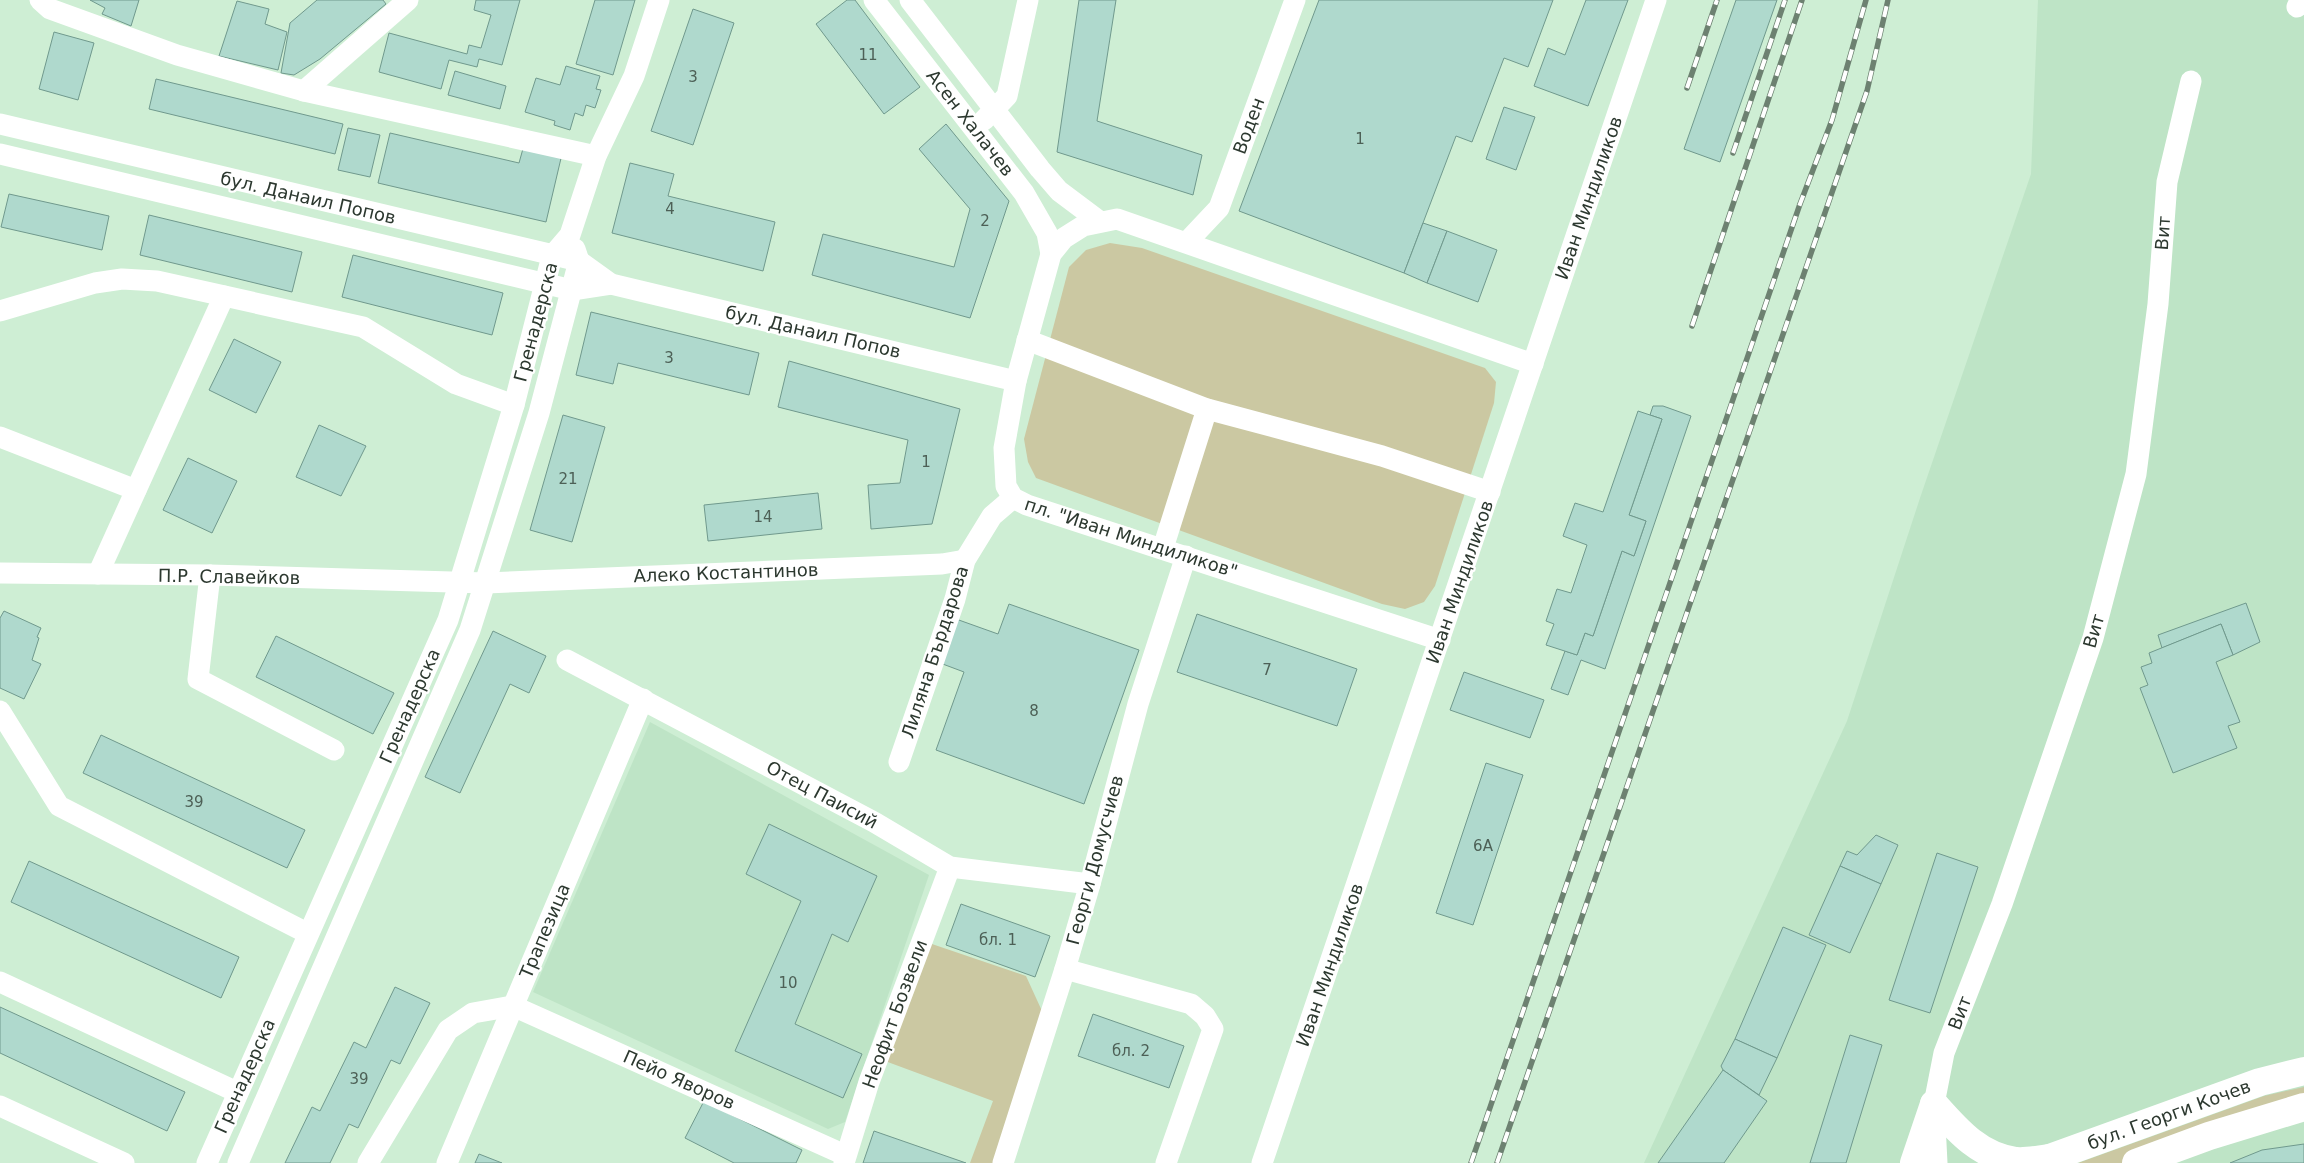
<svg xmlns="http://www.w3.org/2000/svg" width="2304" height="1163" font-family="'DejaVu Sans',sans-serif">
<rect width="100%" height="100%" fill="#ceeed4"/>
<g fill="#bee4c6">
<polygon points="2038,0 2304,0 2304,1163 1644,1163 1847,721 1920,498 2031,174"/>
<polygon points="650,722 929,875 845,1122 828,1129 533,992"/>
</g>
<g fill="#cbc8a2">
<polygon points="1110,243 1142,248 1485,368 1496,382 1494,403 1435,586 1424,602 1405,609 1382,604 1036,478 1028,462 1024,439 1069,267 1086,250"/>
<polygon points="929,943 1026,976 1042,1011 993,1163 970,1163 993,1101 885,1061"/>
<polygon points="2304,1087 2304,1097 2264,1106 2122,1163 2078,1163 2264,1096"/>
</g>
<g fill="#afd9cd" stroke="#70998d">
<polygon points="90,0 139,0 131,26 102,14 105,8"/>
<polygon points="317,0 383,0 386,4 320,59 294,75 281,73 290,23"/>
<polygon points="476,0 520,0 502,65 479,59 477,67 449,60 441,89 379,72 389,33 467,54 469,45 481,48 491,15 474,10"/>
<polygon points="595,0 635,0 613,75 576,64"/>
<polygon points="847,0 855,0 920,87 884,114 816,24"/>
<polygon points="1079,0 1116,0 1097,121 1202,155 1193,195 1057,152"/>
<polygon points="1319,0 1553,0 1528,67 1504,58 1472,142 1456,136 1404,273 1239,211"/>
<polygon points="1586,0 1628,0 1588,106 1534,86 1548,48 1565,55"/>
<polygon points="1736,0 1777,0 1720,162 1684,149"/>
<polygon points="237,1 269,9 265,24 287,32 278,70 219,56"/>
<polygon points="693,9 734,23 693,145 651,131"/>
<polygon points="54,32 94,43 78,100 39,89"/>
<polygon points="566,66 600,76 596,89 601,90 595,108 586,105 583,116 575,113 570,130 554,125 555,121 525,112 536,78 560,85"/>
<polygon points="455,71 506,86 500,109 448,95"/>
<polygon points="156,79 343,124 335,154 149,109"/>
<polygon points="1504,107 1535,117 1516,170 1486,159"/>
<polygon points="946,124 1009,201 970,318 812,275 823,234 954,267 970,209 919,149"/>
<polygon points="348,128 380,135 370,177 338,170"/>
<polygon points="390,133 519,163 524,145 562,154 546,222 378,183"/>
<polygon points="630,163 674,174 668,196 775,222 763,271 612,233"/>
<polygon points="9,194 109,216 102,250 1,227"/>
<polygon points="149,215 302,252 292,292 140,255"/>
<polygon points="1423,223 1447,231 1427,283 1404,273"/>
<polygon points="1447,231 1497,250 1478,302 1427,283"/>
<polygon points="353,255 503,293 492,335 342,297"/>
<polygon points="591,312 759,353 749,395 618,363 613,384 576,375"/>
<polygon points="234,339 281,362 256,413 209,390"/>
<polygon points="789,361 960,409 932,524 871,529 868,485 900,483 908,440 778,407"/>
<polygon points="1653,406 1663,406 1691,416 1605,669 1581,660 1568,695 1551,689 1565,651 1577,655 1585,633 1593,636 1622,551 1634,556 1646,521 1629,515 1662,419 1650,415"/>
<polygon points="1638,411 1662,419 1629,515 1646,521 1634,556 1622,551 1593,636 1585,633 1577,655 1546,645 1554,624 1546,621 1557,589 1571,593 1587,545 1563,536 1575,503 1603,512"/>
<polygon points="563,415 605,427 572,542 530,530"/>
<polygon points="319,425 366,446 341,496 296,477"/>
<polygon points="188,458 237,481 212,533 163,510"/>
<polygon points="818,493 822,529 708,541 704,505"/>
<polygon points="2246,603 2260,642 2233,655 2221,624 2162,648 2158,635"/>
<polygon points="1009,604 1139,650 1084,804 936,750 964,672 940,663 956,619 998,634"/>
<polygon points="4,611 41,628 37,637 39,638 32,660 41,664 24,699 0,688 0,618"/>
<polygon points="1197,614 1357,669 1337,726 1177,672"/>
<polygon points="2221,624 2233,655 2216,662 2240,722 2228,726 2237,748 2173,773 2140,688 2148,685 2141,667 2152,663 2149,653"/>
<polygon points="493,631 546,656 529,693 510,684 460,793 425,777"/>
<polygon points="276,636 394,693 373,734 256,677"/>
<polygon points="1464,672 1544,700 1530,738 1450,710"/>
<polygon points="101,735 305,830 287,868 83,773"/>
<polygon points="1486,763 1523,775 1473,925 1436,913"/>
<polygon points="769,824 877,876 848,942 832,934 795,1024 862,1054 843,1098 735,1051 801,901 746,874"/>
<polygon points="1876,835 1898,845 1881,884 1840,866 1847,851 1857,855"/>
<polygon points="1937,853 1978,867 1930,1013 1889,1000"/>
<polygon points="29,861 239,957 221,998 11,902"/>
<polygon points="1840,866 1881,884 1850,953 1809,935"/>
<polygon points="961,904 1050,936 1035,977 946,945"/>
<polygon points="1783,927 1826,945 1777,1058 1735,1039"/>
<polygon points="395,987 430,1003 400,1064 391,1060 358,1128 349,1124 330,1163 285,1163 312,1107 320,1111 354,1042 366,1048"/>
<polygon points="0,1007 185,1092 167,1131 0,1053"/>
<polygon points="1093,1014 1184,1046 1169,1088 1078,1056"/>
<polygon points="1850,1035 1882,1045 1846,1163 1810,1163"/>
<polygon points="1735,1039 1777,1058 1759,1095 1723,1070 1721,1066"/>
<polygon points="1723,1070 1767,1101 1724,1163 1658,1163"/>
<polygon points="704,1101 802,1150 796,1163 734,1163 685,1138"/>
<polygon points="874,1131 966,1163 863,1163"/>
<polygon points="2304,1144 2304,1163 2230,1163 2262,1150"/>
<polygon points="479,1154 502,1163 475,1163"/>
</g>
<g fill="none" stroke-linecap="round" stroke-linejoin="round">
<g stroke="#fff" stroke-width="21">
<polyline points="40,0 50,9 177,55 304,91 596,156"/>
<polyline points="874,0 1024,193 1047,233 1051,254"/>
<polyline points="910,0 1040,169 1059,191 1099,221"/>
<polyline points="2297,7 2300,0"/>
<polyline points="304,91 408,0"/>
<polyline points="984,120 1007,96 1028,0"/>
<polyline points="0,124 579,261 611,284 1016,381"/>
<polyline points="0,154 572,290 611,284"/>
<polyline points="1187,242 1219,208 1295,0"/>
<polyline points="0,311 95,283 122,279 157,281 363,327 456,384 514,405"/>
<polyline points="1027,340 1207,409 1382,456 1490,492"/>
<polyline points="0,437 136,490"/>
<polyline points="1163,548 1207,409"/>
<polyline points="0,573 210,575 486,583 942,564 965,560"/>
<polyline points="98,574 224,296"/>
<polyline points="210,575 198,679 334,750"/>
<polyline points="1440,640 1027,505 1013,498 1006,486 1004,448 1016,381 1051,254 1064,238 1083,226 1117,219 1533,364"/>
<polyline points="567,660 874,822 950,867 1090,884"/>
<polyline points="0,711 59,806 307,933"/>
<polyline points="899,762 955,599 965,560 992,516 1013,498"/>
<polyline points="1065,969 1191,1004 1205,1016 1213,1029 1166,1163"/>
<polyline points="0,982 237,1092"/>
<polyline points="0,1106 124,1163"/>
<polyline points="207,1163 448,620 514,405 552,256 570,235 596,156 634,76 659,0"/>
<polyline points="238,1163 470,630 539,413 579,261 575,249"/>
<polyline points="368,1163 448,1030 473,1013 513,1006 845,1155"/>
<polyline points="447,1163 643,699"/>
<polyline points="844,1163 869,1082 950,867"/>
<polyline points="1003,1163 1065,969 1090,884 1138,704 1186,556"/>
<polyline points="1262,1163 1656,0"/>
<polyline points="1937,1163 1934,1104 1944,1053 2002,904 2093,638 2136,474 2158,304 2167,182 2191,81"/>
</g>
<g stroke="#fff" stroke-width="28">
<path d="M 1934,1104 C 1957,1130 1979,1156 2016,1161 C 2027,1162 2040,1159 2051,1158"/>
<polyline points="1914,1163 1934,1104"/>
<polyline points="2036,1163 2260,1082 2304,1071"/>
<polyline points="2136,1163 2209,1136 2304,1107"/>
</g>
<defs>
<g id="rail">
<polyline points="1687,88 1717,0"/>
<polyline points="1733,153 1785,0"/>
<polyline points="1692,326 1802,0"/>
<polyline points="1471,1163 1800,204 1832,120 1866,0"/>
<polyline points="1497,1163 1867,91 1888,0"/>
</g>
</defs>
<use href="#rail" stroke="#6d8171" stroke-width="5.5"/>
<use href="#rail" stroke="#fff" stroke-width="4" stroke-dasharray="11" stroke-linecap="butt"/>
</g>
<g text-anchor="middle" stroke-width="4.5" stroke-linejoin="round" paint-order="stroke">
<g font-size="15" fill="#4d6056">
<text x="868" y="60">11</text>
<text x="693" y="82">3</text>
<text x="1360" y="144">1</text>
<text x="670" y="214">4</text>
<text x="985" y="226">2</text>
<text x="669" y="363">3</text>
<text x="926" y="467">1</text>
<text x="568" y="484">21</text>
<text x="763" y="522">14</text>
<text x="1267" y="675">7</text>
<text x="1034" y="716">8</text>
<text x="194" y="807">39</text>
<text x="1483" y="851">6А</text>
<text x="998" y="945">бл. 1</text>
<text x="788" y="988">10</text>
<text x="1131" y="1056">бл. 2</text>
<text x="359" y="1084">39</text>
</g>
<g font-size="18" fill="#2c382f" stroke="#fff">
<text transform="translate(970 123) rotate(52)" y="6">Асен Халачев</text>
<text transform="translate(1249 126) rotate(-70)" y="6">Воден</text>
<text transform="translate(308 198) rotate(13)" y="6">бул. Данаил Попов</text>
<text transform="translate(1589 198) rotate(-71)" y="6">Иван Миндиликов</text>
<text transform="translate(2163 233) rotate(-86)" y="6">Вит</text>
<text transform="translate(536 322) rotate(-75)" y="6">Гренадерска</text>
<text transform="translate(813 332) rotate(13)" y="6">бул. Данаил Попов</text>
<text transform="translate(1131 538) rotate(18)" y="6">пл. "Иван Миндиликов"</text>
<text transform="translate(726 573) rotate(-2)" y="6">Алеко Костантинов</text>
<text transform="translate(229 577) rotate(1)" y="6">П.Р. Славейков</text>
<text transform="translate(1460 582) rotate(-71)" y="6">Иван Миндиликов</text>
<text transform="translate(2094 631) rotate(-74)" y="6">Вит</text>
<text transform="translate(935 652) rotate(-72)" y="6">Лиляна Бърдарова</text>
<text transform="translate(410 706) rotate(-66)" y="6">Гренадерска</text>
<text transform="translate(822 795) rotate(28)" y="6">Отец Паисий</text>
<text transform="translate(1095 860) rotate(-75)" y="6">Георги Домусчиев</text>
<text transform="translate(545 931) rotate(-67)" y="6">Трапезица</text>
<text transform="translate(1330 965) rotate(-71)" y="6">Иван Миндиликов</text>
<text transform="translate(1960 1013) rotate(-69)" y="6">Вит</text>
<text transform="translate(895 1014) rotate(-70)" y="6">Неофит Бозвели</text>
<text transform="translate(245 1076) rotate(-66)" y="6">Гренадерска</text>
<text transform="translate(679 1080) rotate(24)" y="6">Пейо Яворов</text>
<text transform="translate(2169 1115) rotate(-20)" y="6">бул. Георги Кочев</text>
</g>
</g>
</svg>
